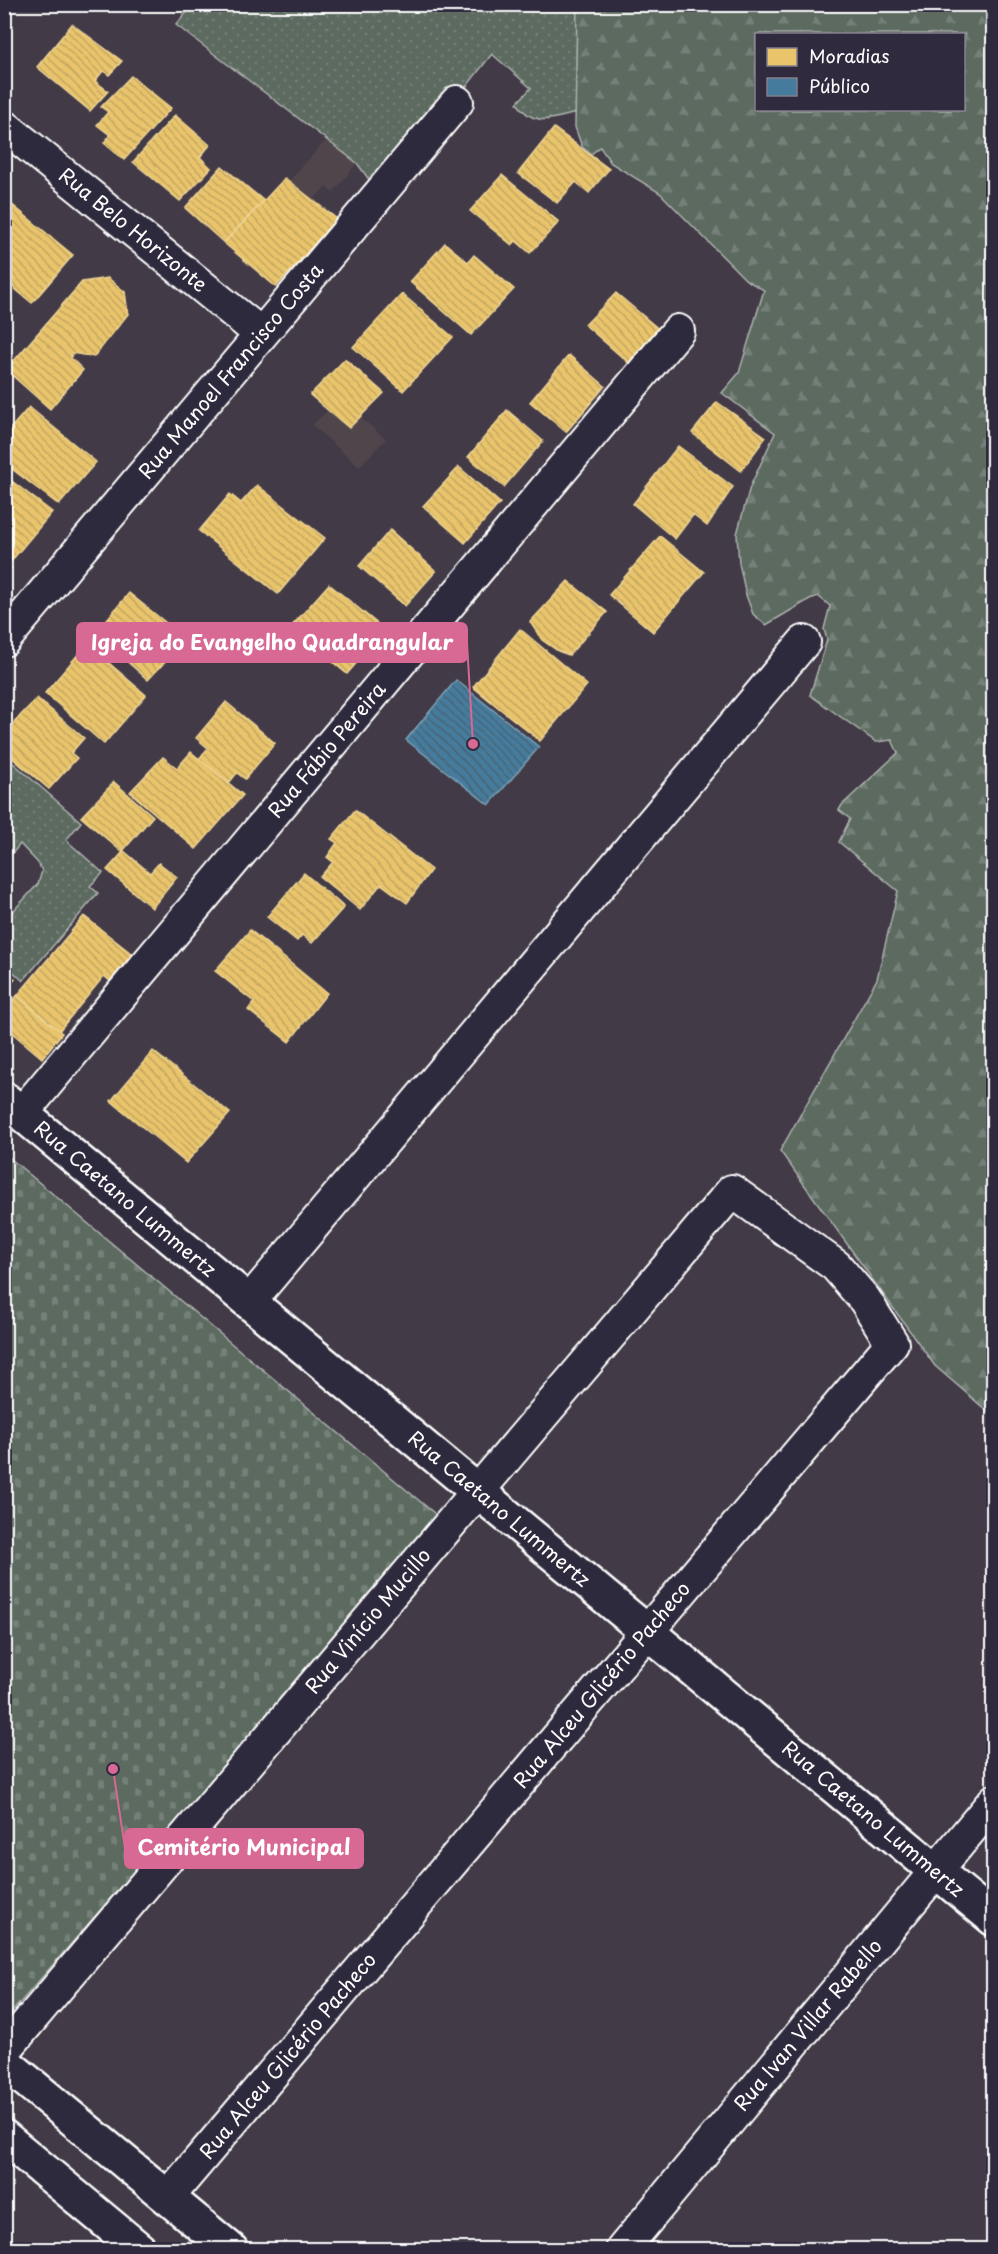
<svg xmlns="http://www.w3.org/2000/svg" width="998" height="2254" font-family="'Playpen Sans',sans-serif">
<defs>
<pattern id="grass-dots" width="8" height="8" patternUnits="userSpaceOnUse" patternTransform="scale(1.5)"><rect width="8" height="8" fill="#5c6a60"/><path d="M2 2h.1M6 6h.1" fill="none" stroke="#748078" stroke-width="1.8" stroke-linecap="round"/></pattern>
<pattern id="forest-firs" width="22" height="20" patternUnits="userSpaceOnUse" patternTransform="scale(1.5)"><rect width="22" height="20" fill="#5c6a60"/><path d="M5 1l3.5 6h-7zM16 11l3.5 6h-7z" fill="#748078"/></pattern>
<pattern id="cemetery-stones" width="16" height="16" patternUnits="userSpaceOnUse" patternTransform="scale(1.5)"><rect width="16" height="16" fill="#5c6a60"/><path d="M2 7V4a2 2 0 0 1 4 0v3zM10 15v-3a2 2 0 0 1 4 0v3z" fill="#748078"/></pattern>
<pattern id="homes-back-hatch" width="6" height="6" patternUnits="userSpaceOnUse" patternTransform="scale(1.5)"><rect width="6" height="6" fill="#e9c46a"/><path d="M-1 5l2 2M0 0l6 6M5-1l2 2" fill="none" stroke="#c2a662"/></pattern>
<pattern id="public-back-hatch" width="6" height="6" patternUnits="userSpaceOnUse" patternTransform="scale(1.5)"><rect width="6" height="6" fill="#457b9d"/><path d="M-1 5l2 2M0 0l6 6M5-1l2 2" fill="none" stroke="#486474"/></pattern>
</defs>
<rect width="100%" height="100%" fill="#423a46"/>
<filter id="ink" filterUnits="userSpaceOnUse"><feTurbulence type="fractalNoise" baseFrequency=".0167" numOctaves="2"/><feDisplacementMap in="SourceGraphic" scale="12" xChannelSelector="R" yChannelSelector="G"/><feConvolveMatrix kernelMatrix="1 2 1 2 8 2 1 2 1" color-interpolation-filters="sRGB"/></filter>
<g filter="url(#ink)">
<g fill="#4f454c">
<polygon points="327,139 357,163 333,193 326,187 313,200 289,181"/>
<polygon points="328,410 349,428 360,417 386,439 359,467 312,425"/>
</g>
<g fill="url(#grass-dots)" stroke="#aeb4b0" stroke-width="1.5">
<path d="M 193,5 L 577,5 L 576,113 C 551,119 534,128 517,103 L 531,88 L 492,54 L 444,115 L 370,181 L 357,163 L 176,25 Z"/>
<polygon points="5,756 81,822 66,840 103,873 90,886 98,893 23,981 5,964 5,920 38,884 42,871 38,863 20,844 12,854 5,848"/>
</g>
<path fill="url(#forest-firs)" stroke="#aeb4b0" stroke-width="1.5" fill-rule="evenodd" d="M 577,5 L 993,5 L 993,1416 L 935,1366 L 780,1151 L 877,979 L 898,891 L 839,842 L 850,819 L 839,810 L 842,805 L 898,753 L 892,740 L 876,742 L 810,695 L 827,640 L 824,629 L 830,606 L 818,596 L 810,599 L 766,625 L 753,614 L 746,595 L 739,563 L 737,534 L 750,487 L 775,433 L 722,393 L 739,373 L 764,290 L 746,280 L 660,193 L 611,163 L 600,147 L 591,154 L 582,147 L 575,127 ZM 756,34 L 964,34 L 964,110 L 756,110 Z"/>
<polygon fill="url(#cemetery-stones)" stroke="#aeb4b0" stroke-width="1.5" points="5,1154 440,1518 5,2020"/>
<g fill="url(#homes-back-hatch)" stroke="#f0d697" stroke-width="1.5">
<polygon points="72,24 122,61 109,75 103,71 95,81 108,91 90,111 37,67"/>
<polygon points="131,76 171,108 124,160 104,143 110,135 97,125 108,112 101,107"/>
<polygon points="175,115 210,145 200,157 211,168 180,201 133,162"/>
<polygon points="554,128 609,169 589,193 576,182 557,203 518,173"/>
<polygon points="222,166 264,201 224,243 185,208"/>
<polygon points="502,175 559,222 530,253 516,241 512,245 470,211"/>
<polygon points="285,178 337,219 276,287 224,243"/>
<polygon points="4,198 73,255 32,303 4,280"/>
<polygon points="445,243 468,262 474,255 514,289 471,335 410,282"/>
<polygon points="108,278 125,292 128,314 94,357 72,353 71,358 83,370 50,409 6,370 82,282"/>
<polygon points="616,293 661,331 631,365 585,325"/>
<polygon points="402,294 453,337 403,391 353,347"/>
<polygon points="569,355 605,386 566,432 530,402"/>
<polygon points="345,359 384,393 349,428 310,395"/>
<polygon points="717,402 766,437 741,471 692,433"/>
<polygon points="29,407 96,462 59,505 4,463 4,436"/>
<polygon points="507,410 543,441 504,487 468,457"/>
<polygon points="678,446 733,487 707,526 693,515 675,539 633,504"/>
<polygon points="459,467 500,503 465,543 423,506"/>
<polygon points="4,475 52,512 8,565 4,562"/>
<polygon points="257,485 325,538 278,594 199,531 230,494 241,503"/>
<polygon points="390,530 436,571 405,606 359,566"/>
<polygon points="660,536 704,572 653,632 609,595"/>
<polygon points="4,562 11,568 4,575"/>
<polygon points="568,581 607,612 569,655 558,651 542,640 530,622"/>
<polygon points="329,584 385,630 347,674 291,627"/>
<polygon points="129,593 186,639 148,680 105,642 113,633 103,624"/>
<polygon points="520,629 587,685 540,741 473,687"/>
<polygon points="87,644 146,695 104,744 45,693"/>
<polygon points="37,698 84,738 71,753 77,758 49,789 4,751 4,733"/>
<polygon points="226,702 275,743 245,779 237,773 229,783 199,759 208,748 196,738"/>
<polygon points="191,752 243,795 196,849 130,792 163,757 177,768"/>
<polygon points="114,782 153,816 122,852 81,817"/>
<polygon points="355,810 431,870 407,903 381,884 360,910 320,877 333,862 327,857 337,843 331,839"/>
<polygon points="124,851 150,873 159,863 177,877 152,908 107,870"/>
<polygon points="304,873 344,907 312,943 302,935 297,941 267,917"/>
<polygon points="84,916 132,954 111,982 104,976 59,1031 17,996"/>
<polygon points="250,930 327,993 289,1042 248,1010 254,1002 215,971"/>
<polygon points="4,970 15,979 4,993"/>
<polygon points="17,996 62,1033 42,1058 4,1026 4,1010"/>
<polygon points="153,1051 230,1113 186,1163 111,1101"/>
</g>
<polygon fill="url(#public-back-hatch)" stroke="#7da3ba" stroke-width="1.5" points="456,680 539,747 489,805 406,740"/>
<g fill="none" stroke-linecap="round" stroke-linejoin="round">
<defs>
<g id="minor">
<polyline points="4,126 261,334"/>
<polyline points="4,640 457,102"/>
<polyline points="22,1113 678,331"/>
<polyline points="249,1302 804,642"/>
<polyline points="4,2051 732,1191 836,1266 865,1300 892,1343 168,2197"/>
<polyline points="622,2250 994,1801"/>
</g>
<polyline id="tertiary" points="4,1099 994,1919"/>
<g id="secondary">
<polyline points="4,2062 231,2250"/>
<polyline points="4,2137 140,2250"/>
</g>
</defs>
<use href="#minor" stroke="#fff" stroke-width="36"/>
<use href="#tertiary" stroke="#fff" stroke-width="38"/>
<use href="#secondary" stroke="#fff" stroke-width="38"/>
<use href="#minor" stroke="#2f2a3d" stroke-width="32"/>
<use href="#tertiary" stroke="#2f2a3d" stroke-width="33"/>
<use href="#secondary" stroke="#2f2a3d" stroke-width="33"/>
</g>
</g>
<g text-anchor="middle" stroke-width="6" stroke-linejoin="round" paint-order="stroke">
<g font-size="20" fill="#fff" stroke="#2f2a3d">
<text transform="translate(133 230) rotate(39)" y="7">Rua Belo Horizonte</text>
<text transform="translate(231 371) rotate(-50)" y="7">Rua Manoel Francisco Costa</text>
<text transform="translate(327 750) rotate(-50)" y="7">Rua Fábio Pereira</text>
<text transform="translate(125 1199) rotate(40)" y="7">Rua Caetano Lummertz</text>
<text transform="translate(499 1509) rotate(40)" y="7">Rua Caetano Lummertz</text>
<text transform="translate(368 1621) rotate(-50)" y="7">Rua Vinício Mucillo</text>
<text transform="translate(602 1685) rotate(-50)" y="7">Rua Alceu Glicério Pacheco</text>
<text transform="translate(873 1819) rotate(40)" y="7">Rua Caetano Lummertz</text>
<text transform="translate(808 2025) rotate(-50)" y="7">Rua Ivan Villar Rabello</text>
<text transform="translate(288 2056) rotate(-50)" y="7">Rua Alceu Glicério Pacheco</text>
</g>
</g>
<path fill="none" stroke="#d76994" stroke-width="2" d="M473 744L467 643M113 1769L125 1848"/>
<g fill="#d76994" stroke="#2f2a3d" stroke-width="2">
<circle cx="473" cy="744" r="6"/>
<circle cx="113" cy="1769" r="6"/>
</g>
<g fill="#d76994" stroke="#d76994" stroke-width="2">
<rect x="77" y="623" width="390" height="39" rx="6"/>
<rect x="125" y="1829" width="238" height="39" rx="6"/>
</g>
<g font-size="21" text-anchor="middle" font-weight="bold" fill="#fff">
<text x="272" y="650">Igreja do Evangelho Quadrangular</text>
<text x="244" y="1855">Cemitério Municipal</text>
</g>
<rect width="998" height="2254" fill="none" stroke="#2f2a3d" stroke-width="24"/>
<rect x="12" y="12" width="974" height="2230" fill="none" stroke="#fff" stroke-width="2" filter="url(#ink)"/>
<rect x="755" y="33" width="210" height="78" fill="#2f2a3d" stroke="#827f8b" stroke-width="1.5"/>
<rect x="767" y="48" width="30" height="18" fill="#e9c46a" stroke="#827f8b" stroke-width="1.5"/>
<text x="809" y="63" font-size="18" fill="#ffffff">Moradias</text>
<rect x="767" y="78" width="30" height="18" fill="#457b9d" stroke="#827f8b" stroke-width="1.5"/>
<text x="809" y="93" font-size="18" fill="#ffffff">Público</text>
</svg>
